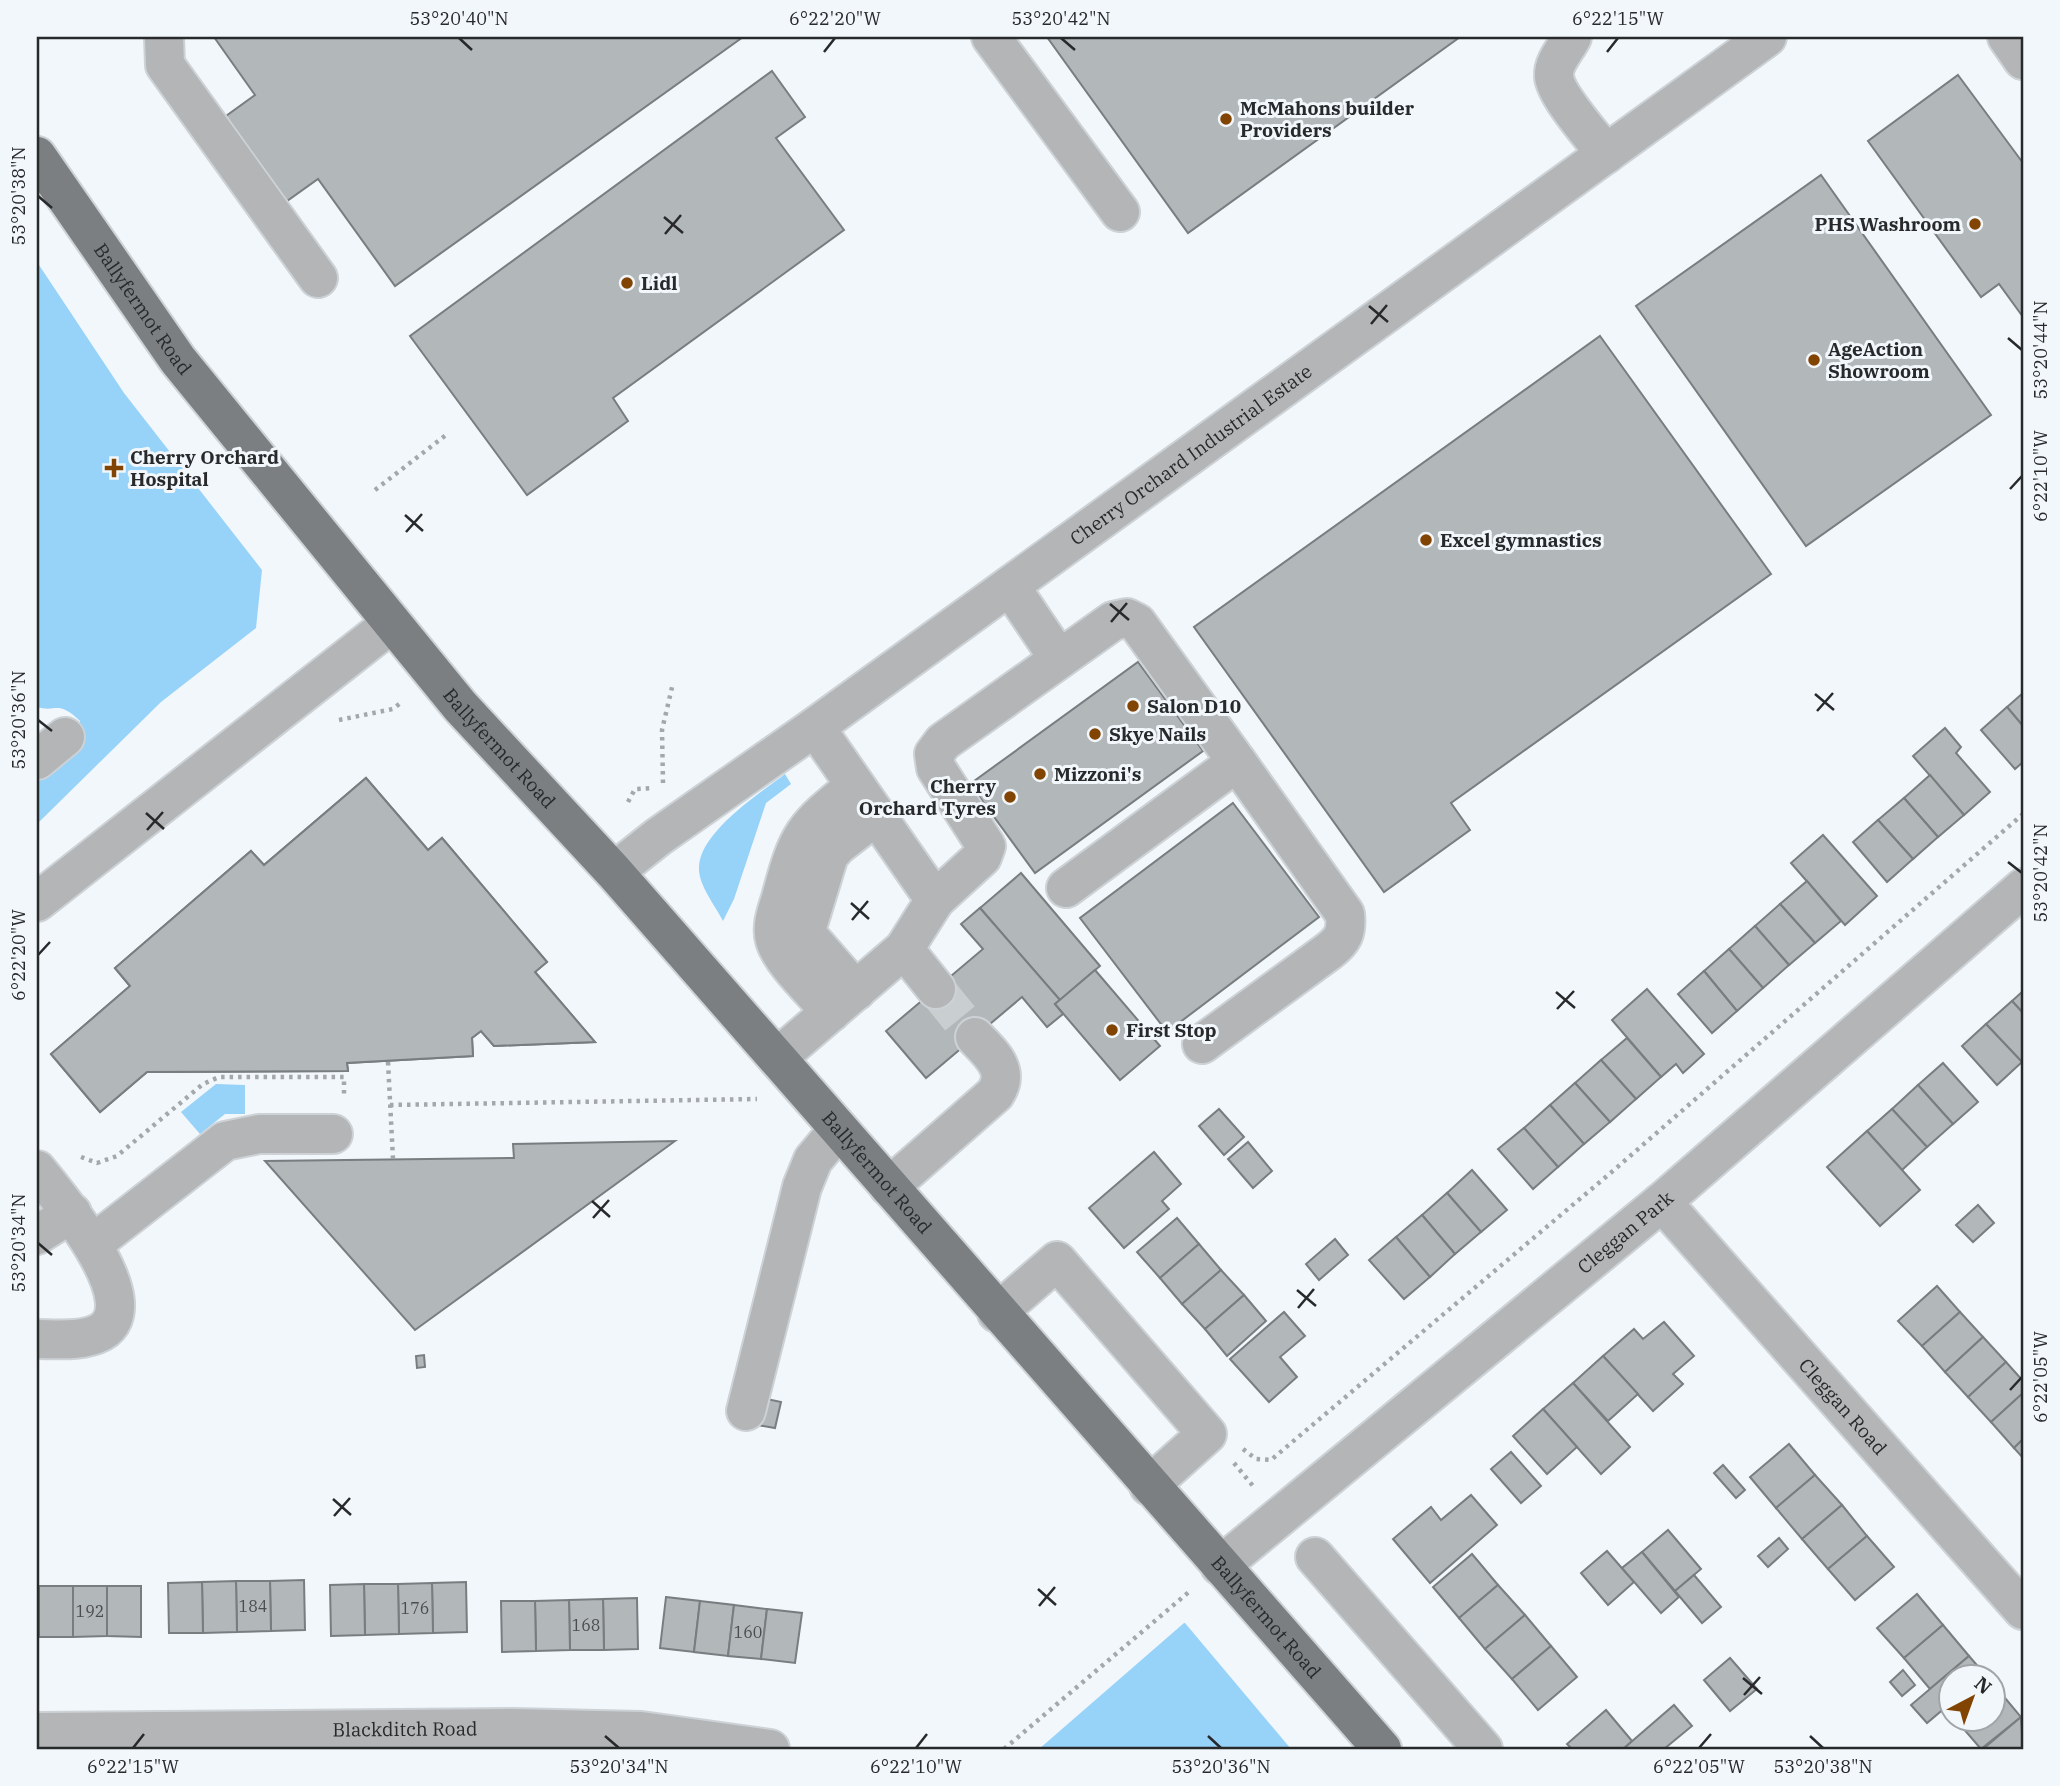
<svg xmlns="http://www.w3.org/2000/svg" width="2060" height="1786" font-family="'IBM Plex Serif',serif">
<rect width="100%" height="100%" fill="#f2f7fb"/>
<g fill="#97d2f9">
<path d="M 37,262 L 124,393 L 262,570 L 256,628 L 161,702 L 37,824 L 37,777 L 77,739 L 80,721 C 57,699 57,713 37,707 Z"/>
<path d="M 785,774 L 791,784 L 766,803 L 734,899 L 723,921 C 715,905 698,885 699,867 C 700,832 760,793 785,774 Z"/>
<polygon points="216,1084 245,1085 245,1114 225,1114 200,1134 181,1112"/>
<polygon points="1185,1623 1291,1749 1039,1749 1184,1623"/>
</g>
<g fill="#b2b7ba" stroke="#787d80" stroke-width="2" fill-rule="evenodd">
<polygon points="214,37 743,37 395,286 318,179 287,201 226,116 255,95"/>
<polygon points="1047,37 1460,37 1188,233"/>
<polygon points="772,71 805,117 776,138 844,230 613,398 628,421 527,495 410,336"/>
<polygon points="1958,75 2023,163 2023,317 1999,284 1981,297 1868,141"/>
<polygon points="1821,175 1991,415 1806,546 1636,306"/>
<polygon points="1600,336 1771,574 1451,803 1470,830 1384,892 1194,627"/>
<polygon points="1138,662 1203,751 1035,873 970,784"/>
<polygon points="2023,693 2023,726 2007,707"/>
<polygon points="2007,707 2023,726 2023,762 2015,769 1981,730"/>
<polygon points="1945,728 1961,747 1956,753 1990,792 1964,815 1913,756"/>
<polygon points="1930,775 1964,815 1938,837 1904,798"/>
<path d="M 366,778 L 428,850 L 442,838 L 547,962 L 535,972 L 595,1042 L 494,1046 L 481,1031 L 472,1038 L 473,1056 L 347,1063 L 348,1071 L 147,1072 L 100,1112 L 51,1054 L 130,986 L 115,968 L 251,851 L 264,865 ZM 357,883 L 421,955 L 423,971 L 349,969 L 311,925 Z"/>
<polygon points="366,778 428,850 442,838 547,962 535,972 595,1042 494,1046 481,1031 472,1038 473,1056 347,1063 348,1071 147,1072 100,1112 51,1054 130,986 115,968 251,851 264,865"/>
<polygon points="1904,798 1938,837 1913,859 1878,820"/>
<polygon points="1233,803 1319,917 1167,1032 1080,918"/>
<polygon points="1878,820 1913,859 1887,882 1853,842"/>
<polygon points="1823,835 1877,896 1845,925 1791,863"/>
<polygon points="1021,873 1100,966 1060,1000 980,908"/>
<polygon points="1807,881 1841,921 1815,943 1780,904"/>
<polygon points="1780,904 1815,943 1789,965 1755,926"/>
<polygon points="980,908 1060,1000 1055,1004 1063,1014 1047,1027 1022,997 926,1078 886,1031 983,949 961,924"/>
<polygon points="1755,926 1789,965 1763,988 1729,949"/>
<polygon points="1729,949 1763,988 1737,1011 1704,971"/>
<polygon points="1095,970 1160,1046 1120,1080 1055,1004"/>
<polygon points="1704,971 1737,1011 1712,1033 1678,994"/>
<polygon points="1647,989 1704,1054 1683,1073 1676,1064 1661,1077 1612,1020"/>
<polygon points="2023,991 2023,1013 2012,1001"/>
<polygon points="2012,1001 2023,1013 2022,1062 1986,1024"/>
<polygon points="1986,1024 2022,1062 1997,1085 1962,1046"/>
<polygon points="1627,1038 1661,1077 1636,1099 1601,1060"/>
<polygon points="1601,1060 1636,1099 1610,1122 1575,1083"/>
<polygon points="1943,1063 1978,1102 1953,1124 1918,1085"/>
<polygon points="1575,1083 1610,1122 1584,1144 1550,1105"/>
<polygon points="1918,1085 1953,1124 1927,1147 1892,1109"/>
<polygon points="1550,1105 1584,1144 1558,1167 1524,1128"/>
<polygon points="1219,1109 1244,1137 1224,1155 1199,1126"/>
<polygon points="1892,1109 1927,1147 1902,1170 1867,1131"/>
<polygon points="1524,1128 1558,1167 1533,1189 1498,1149"/>
<polygon points="1867,1131 1920,1190 1880,1226 1827,1167"/>
<polygon points="675,1141 415,1330 265,1161 514,1158 513,1144"/>
<polygon points="1248,1142 1272,1171 1253,1188 1228,1159"/>
<polygon points="1154,1152 1181,1184 1162,1201 1169,1209 1124,1248 1089,1208"/>
<polygon points="1472,1170 1507,1210 1481,1232 1447,1193"/>
<polygon points="1447,1193 1481,1232 1455,1254 1422,1215"/>
<polygon points="1978,1205 1994,1223 1973,1242 1956,1225"/>
<polygon points="1422,1215 1455,1254 1430,1277 1396,1237"/>
<polygon points="1177,1218 1199,1244 1160,1278 1137,1252"/>
<polygon points="1396,1237 1430,1277 1404,1299 1369,1260"/>
<polygon points="1335,1239 1348,1255 1319,1280 1306,1264"/>
<polygon points="1199,1244 1221,1270 1182,1304 1160,1278"/>
<polygon points="1221,1270 1244,1295 1205,1329 1182,1304"/>
<polygon points="1937,1286 1960,1312 1922,1346 1898,1321"/>
<polygon points="1244,1295 1266,1321 1227,1356 1205,1329"/>
<polygon points="1284,1312 1305,1336 1280,1357 1297,1377 1269,1402 1230,1359"/>
<polygon points="1960,1312 1983,1337 1945,1372 1922,1346"/>
<polygon points="1664,1322 1694,1356 1673,1374 1683,1384 1653,1411 1603,1356 1634,1329 1643,1339"/>
<polygon points="1983,1337 2006,1362 1968,1397 1945,1372"/>
<polygon points="424,1355 425,1367 417,1368 416,1356"/>
<polygon points="1603,1356 1638,1394 1608,1421 1573,1383"/>
<polygon points="2006,1362 2023,1381 2023,1393 1991,1422 1968,1397"/>
<polygon points="1573,1383 1630,1447 1601,1474 1543,1409"/>
<polygon points="2023,1393 2023,1439 2014,1448 1991,1422"/>
<polygon points="762,1398 781,1402 775,1428 757,1425"/>
<polygon points="1543,1409 1577,1447 1547,1474 1513,1436"/>
<polygon points="2023,1439 2023,1458 2014,1448"/>
<polygon points="1789,1444 1815,1475 1776,1508 1750,1477"/>
<polygon points="1511,1452 1541,1486 1521,1503 1491,1469"/>
<polygon points="1723,1465 1745,1490 1736,1498 1714,1473"/>
<polygon points="1815,1475 1842,1505 1802,1539 1776,1508"/>
<polygon points="1471,1495 1497,1525 1430,1583 1393,1539 1431,1507 1441,1520"/>
<polygon points="1842,1505 1867,1536 1828,1569 1802,1539"/>
<polygon points="1668,1530 1701,1569 1675,1591 1642,1552"/>
<polygon points="1867,1536 1894,1567 1855,1600 1828,1569"/>
<polygon points="1779,1538 1788,1549 1768,1567 1758,1556"/>
<polygon points="1607,1551 1634,1582 1608,1605 1581,1573"/>
<polygon points="1642,1552 1679,1597 1661,1613 1622,1568"/>
<polygon points="1472,1554 1498,1585 1459,1618 1433,1587"/>
<polygon points="1694,1575 1721,1607 1702,1623 1675,1591"/>
<polygon points="304,1580 305,1630 271,1631 270,1581"/>
<polygon points="236,1581 270,1581 271,1631 237,1632"/>
<polygon points="236,1581 237,1632 203,1633 202,1582"/>
<polygon points="202,1582 203,1633 169,1633 168,1583"/>
<polygon points="466,1582 467,1632 433,1633 432,1583"/>
<polygon points="432,1583 433,1633 399,1634 398,1584"/>
<polygon points="364,1584 398,1584 399,1634 365,1635"/>
<polygon points="364,1584 365,1635 331,1636 330,1585"/>
<polygon points="1498,1585 1525,1615 1485,1649 1459,1618"/>
<rect x="37" y="1586" width="2" height="51"/>
<rect x="39" y="1586" width="34" height="51"/>
<polygon points="73,1586 107,1586 107,1636 73,1637"/>
<polygon points="107,1586 141,1586 141,1637 107,1636"/>
<polygon points="1917,1594 1943,1625 1904,1658 1877,1628"/>
<polygon points="666,1597 700,1601 694,1652 660,1648"/>
<polygon points="637,1598 638,1649 604,1650 603,1599"/>
<polygon points="603,1599 604,1650 570,1650 569,1600"/>
<polygon points="569,1600 570,1650 536,1651 535,1601"/>
<polygon points="501,1601 535,1601 536,1651 502,1652"/>
<polygon points="700,1601 734,1605 728,1656 694,1652"/>
<polygon points="734,1605 767,1609 761,1659 728,1656"/>
<polygon points="767,1609 802,1613 795,1663 761,1659"/>
<polygon points="1525,1615 1551,1646 1512,1679 1485,1649"/>
<polygon points="1943,1625 1969,1656 1930,1689 1904,1658"/>
<polygon points="1551,1646 1577,1677 1538,1710 1512,1679"/>
<polygon points="1969,1656 1988,1678 1952,1678 1952,1714 1946,1707 1927,1723 1911,1705"/>
<polygon points="1730,1658 1757,1689 1730,1711 1704,1680"/>
<polygon points="1903,1670 1915,1685 1902,1696 1890,1682"/>
<polygon points="1995,1686 2021,1717 1981,1749 1956,1720 1994,1720"/>
<polygon points="1674,1705 1692,1726 1664,1749 1623,1749"/>
<polygon points="1606,1710 1632,1741 1623,1749 1572,1749 1567,1744"/>
<polygon points="2021,1717 2023,1749 1983,1749"/>
</g>
<g fill="none" stroke-linecap="round" stroke-linejoin="round">
<polyline stroke="#c9ced1" stroke-width="38" stroke-dasharray="38 19" stroke-linecap="butt" points="936,989 975,1037"/>
<defs>
<g id="minor">
<polyline points="164,37 165,65 318,278"/>
<polyline points="991,37 1120,212"/>
<path d="M 1572,37 C 1566,49 1553,62 1554,76 C 1555,95 1594,138 1606,154"/>
<polyline points="2007,37 2023,60"/>
<polyline points="1010,586 1059,659"/>
<polyline points="37,760 65,737"/>
<path id="s1" d="M 614,872 L 658,837 L 815,727 L 1767,37"/>
<polyline points="935,900 982,857 986,846 936,768 934,754 943,742 1113,621 1127,618 1137,623 1237,762 1066,888"/>
<polyline points="37,902 392,623"/>
<polyline points="904,949 936,989"/>
<polyline points="856,991 809,937 807,927 829,855 838,845 877,815"/>
<path d="M 831,1012 C 816,994 781,962 775,940 C 771,926 777,911 781,898 C 798,833 803,828 855,786"/>
<path d="M 1202,1044 L 1329,951 C 1343,940 1347,933 1345,914 L 1237,762"/>
<polyline points="777,1058 904,949 935,900 815,727"/>
<path d="M 37,1170 C 57,1195 150,1303 101,1332 C 83,1342 56,1339 37,1339"/>
<path d="M 889,1187 L 995,1094 C 1011,1070 991,1054 975,1037"/>
<path id="s2" d="M 1662,1202 L 2023,1610"/>
<polyline points="37,1235 72,1213"/>
<polyline points="94,1243 225,1141 259,1134 333,1134"/>
<polyline points="997,1313 1057,1261 1207,1434 1149,1486"/>
<polyline points="746,1411 802,1187 813,1160 839,1129"/>
<polyline points="1315,1557 1483,1749"/>
<path id="s3" d="M 1220,1566 L 1662,1202 L 2023,888"/>
<path id="s4" d="M 37,1732 L 513,1728 L 641,1731 L 770,1749"/>
</g>
<g id="major">
<path id="s5" d="M 37,156 L 178,360 L 460,706 L 614,872 L 1382,1749"/>
</g>
</defs>
<use href="#minor" stroke="#cdd2d6" stroke-width="42"/>
<use href="#major" stroke="#cdd2d6" stroke-width="42"/>
<g stroke="#a4a8ab" stroke-width="4.5" stroke-dasharray="3.5 5" stroke-linecap="butt">
<polyline points="375,490 446,435"/>
<polyline points="339,720 393,709 403,701"/>
<polyline points="663,783 662,730 673,683"/>
<polyline points="628,802 635,789 654,788"/>
<polyline points="388,1062 393,1159"/>
<polyline points="390,1105 757,1099"/>
<polyline points="81,1157 97,1163 117,1156 203,1084 219,1077 344,1077 344,1097"/>
<polyline points="1243,1449 1256,1459 1271,1460 1614,1170 2023,814"/>
<polyline points="1234,1463 1253,1486"/>
<polyline points="1004,1749 1190,1591"/>
</g>
<use href="#minor" stroke="#b3b5b7" stroke-width="38"/>
<use href="#major" stroke="#7b7f82" stroke-width="38"/>
</g>
<path fill="none" stroke="#27292b" stroke-width="2.5" d="M 459,38 L 472,50M 1061,38 L 1075,50M 824,52 L 835,38M 1607,52 L 1618,38M 38,196 L 52,208M 664,217 L 683,233M 665,234 L 681,215M 1369,306 L 1388,322M 1371,324 L 1387,305M 2008,338 L 2022,350M 2010,489 L 2022,476M 405,515 L 423,531M 406,532 L 422,514M 1110,604 L 1129,620M 1111,622 L 1127,603M 1815,694 L 1834,710M 1817,711 L 1833,693M 38,720 L 52,731M 146,813 L 164,829M 147,830 L 163,812M 2008,862 L 2022,873M 851,903 L 869,919M 852,920 L 868,901M 38,955 L 50,942M 1556,992 L 1575,1008M 1557,1009 L 1574,991M 592,1201 L 610,1217M 593,1218 L 609,1200M 38,1243 L 52,1255M 1297,1290 L 1316,1306M 1298,1308 L 1314,1289M 2010,1390 L 2022,1377M 333,1499 L 351,1515M 334,1516 L 350,1498M 1038,1589 L 1056,1605M 1039,1606 L 1055,1587M 1743,1678 L 1762,1694M 1744,1695 L 1760,1677M 605,1736 L 619,1748M 1208,1736 L 1221,1748M 1810,1736 L 1823,1748M 133,1748 L 144,1734M 916,1748 L 927,1734M 1699,1748 L 1711,1734"/>
<g fill="#824402" stroke="#f2f7fb" stroke-width="2.5">
<circle cx="1226" cy="119" r="7"/>
<circle cx="1975" cy="224" r="7"/>
<circle cx="627" cy="283" r="7"/>
<circle cx="1814" cy="360" r="7"/>
<path d="M110.5 457.5h7v7h7v7h-7v7h-7v-7h-7v-7h7z"/>
<circle cx="1426" cy="540" r="7"/>
<circle cx="1133" cy="706" r="7"/>
<circle cx="1095" cy="734" r="7"/>
<circle cx="1040" cy="774" r="7"/>
<circle cx="1010" cy="797" r="7"/>
<circle cx="1112" cy="1030" r="7"/>
</g>
<g text-anchor="middle" stroke-width="6" stroke-linejoin="round" paint-order="stroke">
<g font-size="16" fill="#4a4c4f">
<text x="253" y="1612">184</text>
<text x="415" y="1614">176</text>
<text x="90" y="1617">192</text>
<text x="586" y="1631">168</text>
<text x="748" y="1638">160</text>
</g>
<g font-size="19" font-weight="bold" fill="#27292b" stroke="#f2f7fb" text-anchor="start">
<text x="1240" y="115">McMahons builder<tspan x="1240" dy="22">Providers</tspan></text>
<text x="1961" y="231" text-anchor="end">PHS Washroom</text>
<text x="641" y="290">Lidl</text>
<text x="1828" y="356">AgeAction<tspan x="1828" dy="22">Showroom</tspan></text>
<text x="130" y="464">Cherry Orchard<tspan x="130" dy="22">Hospital</tspan></text>
<text x="1440" y="547">Excel gymnastics</text>
<text x="1147" y="713">Salon D10</text>
<text x="1109" y="741">Skye Nails</text>
<text x="1054" y="781">Mizzoni's</text>
<text x="996" y="793" text-anchor="end">Cherry<tspan x="996" dy="22">Orchard Tyres</tspan></text>
<text x="1126" y="1037">First Stop</text>
</g>
<g font-size="19" fill="#27292b" stroke="#f2f7fb">
<text dy="7" stroke="none"><textPath href="#s5" startOffset="186">Ballyfermot Road</textPath></text>
<text dy="7" stroke="none"><textPath href="#s1" startOffset="712">Cherry Orchard Industrial Estate</textPath></text>
<text dy="7" stroke="none"><textPath href="#s5" startOffset="752">Ballyfermot Road</textPath></text>
<text dy="7" stroke="none"><textPath href="#s5" startOffset="1320">Ballyfermot Road</textPath></text>
<text dy="7" stroke="none"><textPath href="#s3" startOffset="525">Cleggan Park</textPath></text>
<text dy="7" stroke="none"><textPath href="#s2" startOffset="273">Cleggan Road</textPath></text>
<text dy="7" stroke="none"><textPath href="#s5" startOffset="1911">Ballyfermot Road</textPath></text>
<text dy="7" stroke="none"><textPath href="#s4" startOffset="368">Blackditch Road</textPath></text>
</g>
</g>
<rect width="2060" height="1786" fill="none" stroke="#f2f7fb" stroke-width="77"/>
<g transform="translate(1972 1698) rotate(41)"><circle r="33" fill="#f2f7fb" stroke="#a1a5a8" stroke-width="2"/>
<path d="M0-5L12 26L0 18L-12 26Z" fill="#824402"/>
<text y="-10" font-size="19" font-weight="bold" text-anchor="middle" fill="#27292b">N</text>
</g>
<rect x="38" y="38" width="1984" height="1710" fill="none" stroke="#27292b" stroke-width="2.5"/>
<g font-size="18" text-anchor="middle" fill="#27292b">
<text x="459" y="25">53°20'40"N</text>
<text x="835" y="25">6°22'20"W</text>
<text x="1061" y="25">53°20'42"N</text>
<text x="1618" y="25">6°22'15"W</text>
<text transform="translate(19 196) rotate(-90)" y="6">53°20'38"N</text>
<text transform="translate(2041 350) rotate(-90)" y="6">53°20'44"N</text>
<text transform="translate(2041 476) rotate(-90)" y="6">6°22'10"W</text>
<text transform="translate(19 720) rotate(-90)" y="6">53°20'36"N</text>
<text transform="translate(2041 873) rotate(-90)" y="6">53°20'42"N</text>
<text transform="translate(19 955) rotate(-90)" y="6">6°22'20"W</text>
<text transform="translate(19 1243) rotate(-90)" y="6">53°20'34"N</text>
<text transform="translate(2041 1377) rotate(-90)" y="6">6°22'05"W</text>
<text x="133" y="1773">6°22'15"W</text>
<text x="619" y="1773">53°20'34"N</text>
<text x="916" y="1773">6°22'10"W</text>
<text x="1221" y="1773">53°20'36"N</text>
<text x="1699" y="1773">6°22'05"W</text>
<text x="1823" y="1773">53°20'38"N</text>
</g>
</svg>
